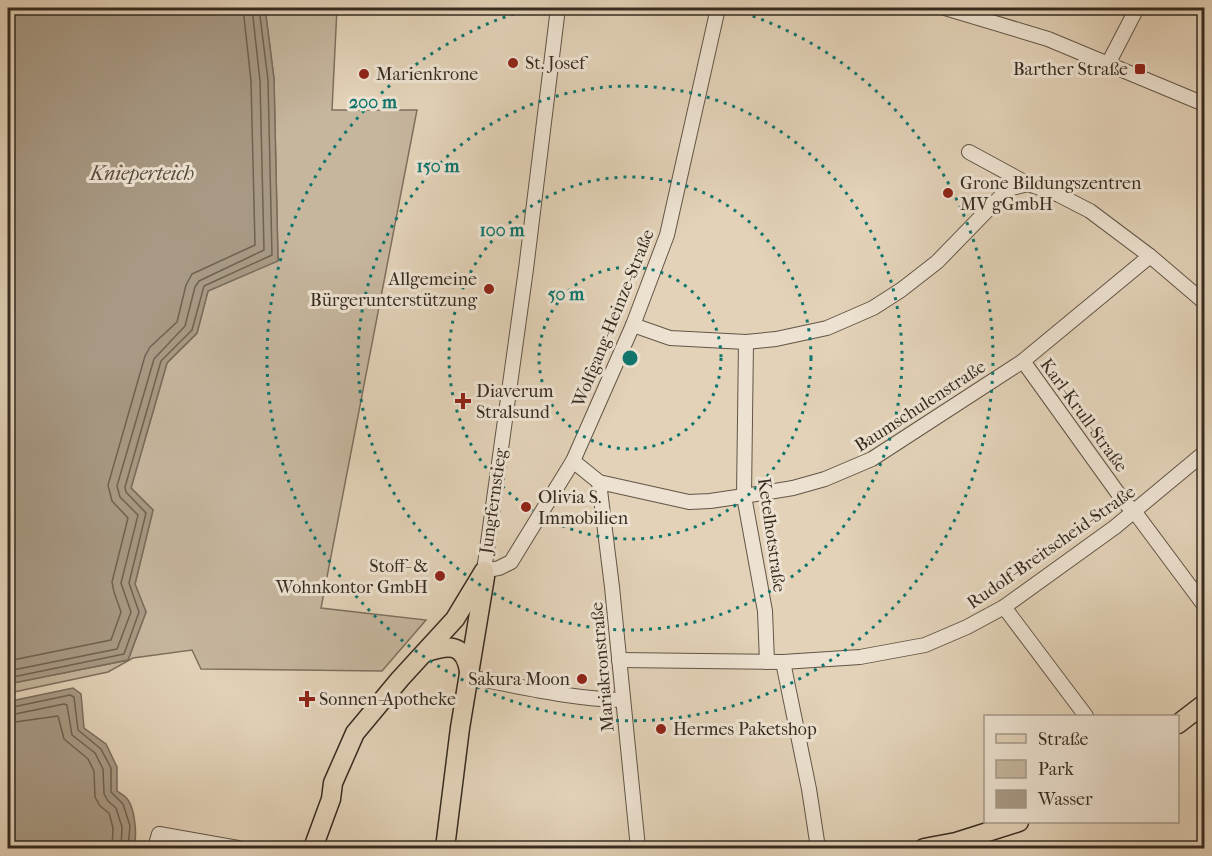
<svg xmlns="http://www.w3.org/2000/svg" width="1212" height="856" font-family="'IM FELL French Canon',serif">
<rect width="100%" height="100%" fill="#e3d2b8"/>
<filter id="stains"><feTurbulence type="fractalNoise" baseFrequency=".00333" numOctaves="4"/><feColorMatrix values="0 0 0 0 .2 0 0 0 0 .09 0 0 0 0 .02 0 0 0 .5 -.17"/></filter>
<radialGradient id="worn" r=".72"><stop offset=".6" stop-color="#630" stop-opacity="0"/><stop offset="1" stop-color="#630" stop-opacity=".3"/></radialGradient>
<polygon fill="#c6b69e" stroke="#7e705f" stroke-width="1.5" points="265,8 337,8 332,110 417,110 321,608 426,620 382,671 201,669 192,650 133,658 108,672 9,693 8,684 128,660 146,612 135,584 153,510 131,488 167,363 197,333 208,291 278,260 274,79"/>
<path fill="#a89984" stroke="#7a6d5c" stroke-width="1.5" d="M 8,8 L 265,8 L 274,79 L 278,261 L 208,291 L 197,333 L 167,363 L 131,488 L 153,510 L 135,584 L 146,612 L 128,660 L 8,684 L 11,701 L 73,688 L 81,694 L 84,728 L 106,744 L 117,767 L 117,791 C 120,793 126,796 128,800 C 135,810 138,838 133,848 L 8,848 Z"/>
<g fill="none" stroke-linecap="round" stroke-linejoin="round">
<g stroke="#6f6252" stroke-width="1.5">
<polyline points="8,661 111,640 121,612 114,592 112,582 128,518 112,501 108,485 145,356 150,347 177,322 186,285 192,274 255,245 251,81 243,8"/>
<polyline points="8,671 117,649 131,612 121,583 138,515 120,497 117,486 154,359 185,326 195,287 199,281 264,250 260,81 252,8"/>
<polyline points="8,678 124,654 139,612 129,583 146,513 126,492 125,487 161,361 192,330 204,286 272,255 268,80 259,8"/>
<polyline points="8,705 13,707 70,695 74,697 78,730 101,749 111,768 111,792 123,804 130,826 128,848"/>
<polyline points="8,714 15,714 64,704 67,705 72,735 95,753 103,769 104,794 108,801 116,808 122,827 121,848"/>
<polyline points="8,723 58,716 64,739 88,759 94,771 95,797 100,806 109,813 113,828 112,848"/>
</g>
<defs>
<g id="minor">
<polyline points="558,8 526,269 484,571 499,568 511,562 573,461 633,325 667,235 718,8"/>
<polyline points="945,8 1048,39 1204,104"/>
<polyline points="1108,64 1137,8"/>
<polyline points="969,152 1028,184"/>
<polyline points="633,325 670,338 746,342 776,339 827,328 873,308 901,290 937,262 1008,189 1028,184 1059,195 1090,211 1150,256 1204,302"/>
<polyline points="746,342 744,496 765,611 767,662"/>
<polyline points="1023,361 1125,503 1134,511 1204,605"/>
<polyline points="573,461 599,482 689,502 710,501 744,496 793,488 825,479 872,459 1023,361 1150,256"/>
<polyline points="599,482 612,587 638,848"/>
<polyline points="1004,607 1086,716"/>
<polyline points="619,660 783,662 860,657 925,645 967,627 1004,607 1115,527 1204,453"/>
<polyline points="783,662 809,789 818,848"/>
<path d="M 469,677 C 519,686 570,699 622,700"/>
<polyline points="155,848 159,834 238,848"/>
</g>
<g id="major">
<path d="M 424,653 C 448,645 464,642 469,671"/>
<polyline points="1178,724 1204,704"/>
<polyline points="313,848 331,799 333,783 355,733 400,679 455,619 484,571"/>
<polyline points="445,848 460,728 485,577"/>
<polyline points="924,848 956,842 1019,822"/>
</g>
</defs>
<use href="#minor" stroke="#615546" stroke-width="16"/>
<use href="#major" stroke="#362b20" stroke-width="21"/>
<use href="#minor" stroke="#ede2d1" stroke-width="14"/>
<use href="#major" stroke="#e3d2b8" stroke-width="18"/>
</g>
<g fill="none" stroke="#0f766e" stroke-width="3" stroke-dasharray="3 6">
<circle cx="630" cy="358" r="91"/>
<circle cx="630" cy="358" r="181"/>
<circle cx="630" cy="358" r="272"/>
<path d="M727 8A363 363 0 1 1 533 8"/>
</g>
<g fill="#8f2418" stroke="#ede2d1" stroke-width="2">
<circle cx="513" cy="63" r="6"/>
<rect x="1134" y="63" width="12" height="12" rx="3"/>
<circle cx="364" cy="74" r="6"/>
<circle cx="948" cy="193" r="6"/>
<circle cx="489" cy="289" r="6"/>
<path d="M460 392h6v6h6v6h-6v6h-6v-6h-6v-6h6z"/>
<circle cx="526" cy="507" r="6"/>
<circle cx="440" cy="576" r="6"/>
<circle cx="582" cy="679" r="6"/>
<path d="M304 690h6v6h6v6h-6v6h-6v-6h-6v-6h6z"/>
<circle cx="661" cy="729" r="6"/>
</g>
<g text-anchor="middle" stroke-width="6" stroke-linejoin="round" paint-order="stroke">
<g font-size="18" fill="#362b20" stroke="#ede2d1" text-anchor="start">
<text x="525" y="69">St. Josef</text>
<text x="1128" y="75" text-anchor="end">Barther Straße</text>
<text x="376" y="80">Marienkrone</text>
<text x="960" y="189">Grone Bildungszentren<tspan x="960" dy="21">MV gGmbH</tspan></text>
<text x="477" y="285" text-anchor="end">Allgemeine<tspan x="477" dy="21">Bürgerunterstützung</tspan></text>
<text x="476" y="397">Diaverum<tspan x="476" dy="21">Stralsund</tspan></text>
<text x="538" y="503">Olivia S.<tspan x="538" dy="21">Immobilien</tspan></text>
<text x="428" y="572" text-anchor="end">Stoff- &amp;<tspan x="428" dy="21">Wohnkontor GmbH</tspan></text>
<text x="570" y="685" text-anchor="end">Sakura Moon</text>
<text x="319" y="705">Sonnen-Apotheke</text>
<text x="673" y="735">Hermes Paketshop</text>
</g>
<g font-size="18" fill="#362b20" stroke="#ede2d1">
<text transform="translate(613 318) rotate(-68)" y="6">Wolfgang-Heinze-Straße</text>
<text transform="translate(920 406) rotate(-33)" y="6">Baumschulenstraße</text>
<text transform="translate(1084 415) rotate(54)" y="6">Karl-Krull-Straße</text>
<text transform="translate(493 501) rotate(-82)" y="6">Jungfernstieg</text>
<text transform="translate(772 535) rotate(82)" y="6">Ketelhotstraße</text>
<text transform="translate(1051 547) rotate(-35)" y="6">Rudolf-Breitscheid-Straße</text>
<text transform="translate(602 667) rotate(-95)" y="6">Mariakronstraße</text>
</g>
<g font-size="20" font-style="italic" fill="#584c3e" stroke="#ede2d1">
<text x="142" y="180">Knieperteich</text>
</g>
</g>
<circle cx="630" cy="358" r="9" fill="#0f766e" stroke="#ede2d1" stroke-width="3"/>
<g font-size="18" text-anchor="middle" font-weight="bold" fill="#0f766e" stroke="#ede2d1" stroke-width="6" stroke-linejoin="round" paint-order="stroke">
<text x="373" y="108">200 m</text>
<text x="438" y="172">150 m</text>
<text x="502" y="236">100 m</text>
<text x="566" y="300">50 m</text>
</g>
<rect width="1212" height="856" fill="none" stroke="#e3d2b8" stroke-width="30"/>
<rect x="9" y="9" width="1194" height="838" fill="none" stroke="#362b20" stroke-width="3"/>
<rect x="15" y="15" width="1182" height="826" fill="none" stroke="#362b20" stroke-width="1.5"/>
<rect x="984" y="715" width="195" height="108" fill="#ede2d1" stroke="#a4998a" stroke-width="1.5"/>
<rect x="996" y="734" width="30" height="9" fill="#e3d2b8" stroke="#a4998a" stroke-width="1.5"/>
<text x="1038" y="745" font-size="18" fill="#362b20">Straße</text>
<rect x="996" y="760" width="30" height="18" fill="#c6b69e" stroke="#a4998a" stroke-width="1.5"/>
<text x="1038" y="775" font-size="18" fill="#362b20">Park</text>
<rect x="996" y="790" width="30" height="18" fill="#a89984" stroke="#a4998a" stroke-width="1.5"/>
<text x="1038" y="805" font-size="18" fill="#362b20">Wasser</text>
<rect width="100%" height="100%" filter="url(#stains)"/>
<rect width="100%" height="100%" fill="url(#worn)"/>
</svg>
